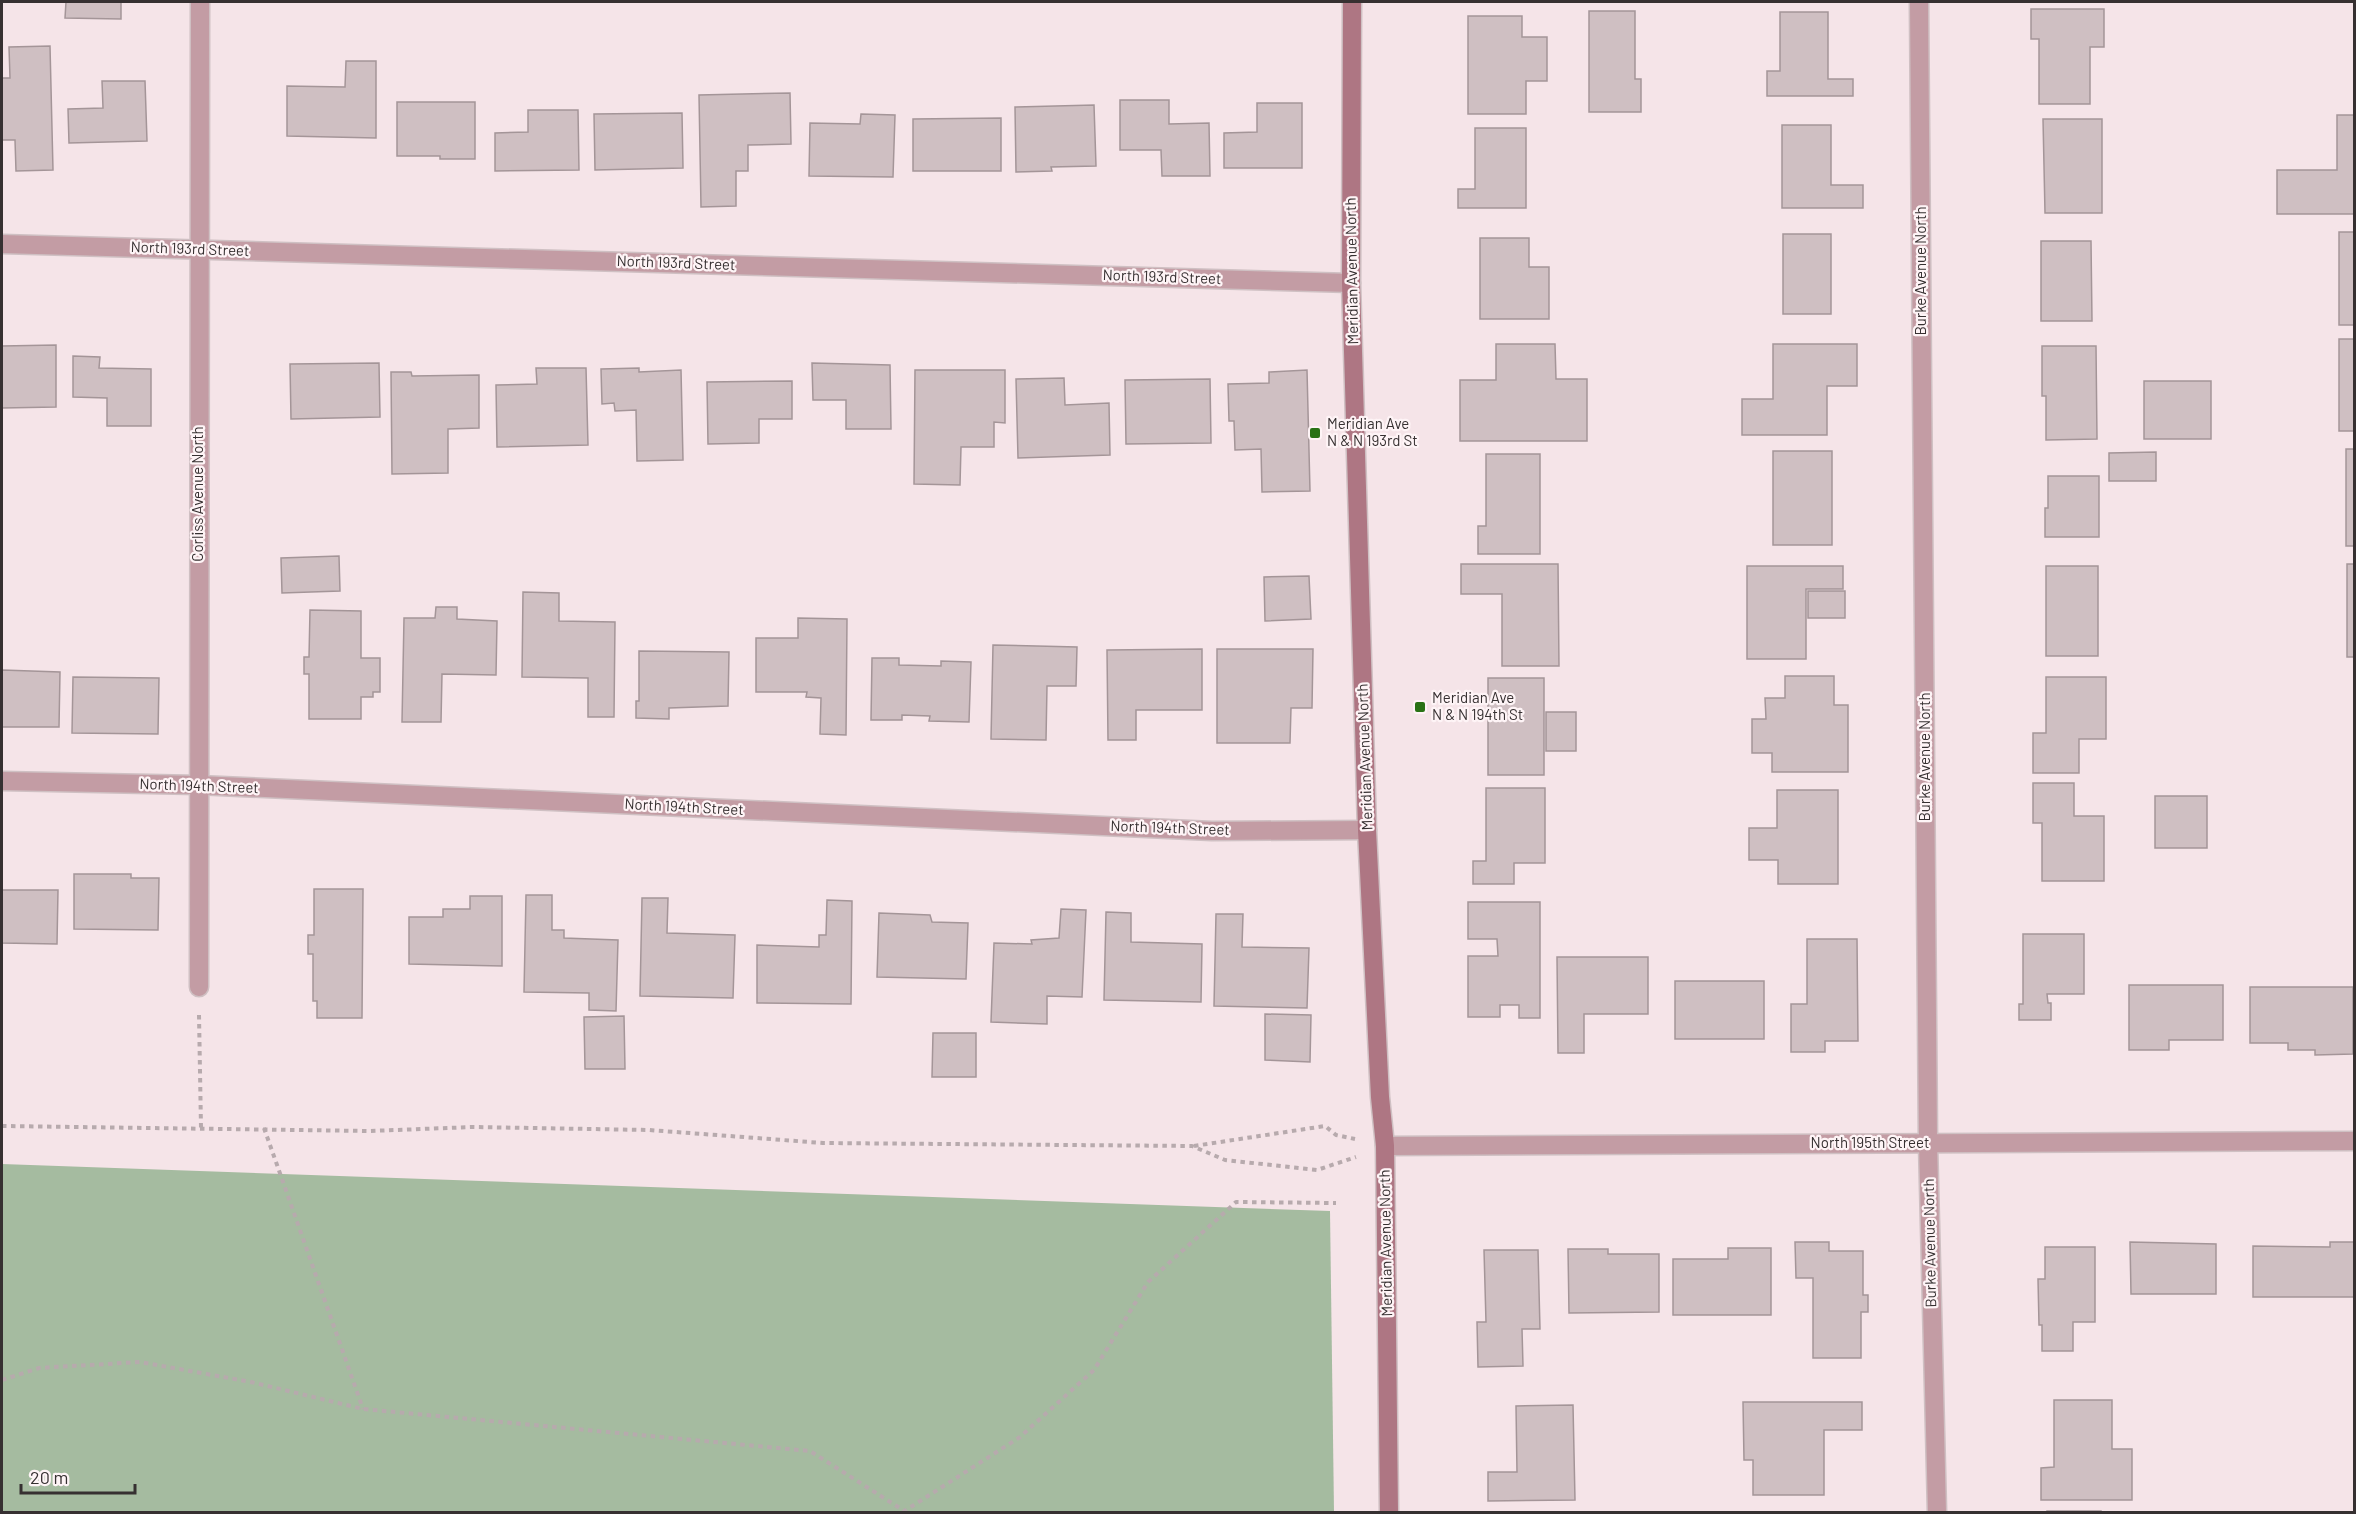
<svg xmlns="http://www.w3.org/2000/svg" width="2356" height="1514" font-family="Barlow,sans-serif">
<rect width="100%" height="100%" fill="#f5e4e8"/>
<polygon fill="#a5bba0" points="2,1164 1330,1211 1334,1512 2,1512"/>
<g fill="#cfbfc2" stroke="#a49598" stroke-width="1.5">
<polygon points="66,2 121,2 121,19 65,18"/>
<polygon points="2031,9 2104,9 2104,47 2090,47 2090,104 2039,104 2039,39 2031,39"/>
<polygon points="1589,11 1635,11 1635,79 1641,79 1641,112 1589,112"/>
<polygon points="1780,12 1828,12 1828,79 1853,79 1853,96 1767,96 1767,71 1780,71"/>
<polygon points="1468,16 1522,16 1522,37 1547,37 1547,81 1526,81 1526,114 1468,114"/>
<polygon points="50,46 53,170 16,171 15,140 2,140 2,78 10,78 9,47"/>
<polygon points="346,61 376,61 376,138 287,136 287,86 345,87"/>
<polygon points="102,81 145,81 147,141 69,143 68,109 103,108"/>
<polygon points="790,93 791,144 748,145 748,171 736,171 736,206 701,207 699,95"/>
<polygon points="1120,100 1169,100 1169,124 1209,123 1210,176 1162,176 1161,150 1120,150"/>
<polygon points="397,102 475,102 475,159 440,159 440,156 397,156"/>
<polygon points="1257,103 1302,103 1302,168 1224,168 1224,133 1257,132"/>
<polygon points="1094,105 1096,166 1051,167 1052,171 1016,172 1015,107"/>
<polygon points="528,110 578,110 579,170 495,171 495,133 528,132"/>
<polygon points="682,113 683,168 595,170 594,114"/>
<polygon points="861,114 895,115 893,177 809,176 810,123 860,124"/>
<polygon points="2337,115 2354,115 2354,214 2277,214 2277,170 2337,170"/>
<polygon points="1001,118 1001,171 913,171 913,119"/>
<polygon points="2043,119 2102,119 2102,213 2045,213"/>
<polygon points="1782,125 1831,125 1831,185 1863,185 1863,208 1782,208"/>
<polygon points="1475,128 1526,128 1526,208 1458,208 1458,189 1475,189"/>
<rect x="2339" y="232" width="15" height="93"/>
<rect x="1783" y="234" width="48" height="80"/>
<polygon points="1480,238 1529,238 1529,267 1549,267 1549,319 1480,319"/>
<polygon points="2041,241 2091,241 2092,321 2041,321"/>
<rect x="2339" y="339" width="15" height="92"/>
<polygon points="1496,344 1555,344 1556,379 1587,379 1587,441 1460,441 1460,380 1496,380"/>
<polygon points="1773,344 1857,344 1857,386 1827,386 1827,435 1742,435 1742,399 1773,399"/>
<polygon points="56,345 56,407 2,408 2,346"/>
<polygon points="2042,346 2096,346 2097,439 2046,440 2046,396 2042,396"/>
<polygon points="73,356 100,357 99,368 151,369 151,426 107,426 107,398 73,397"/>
<polygon points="379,363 380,417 291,419 290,364"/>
<polygon points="812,363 890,365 891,429 846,429 846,400 813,400"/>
<polygon points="536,368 586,368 588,445 497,447 496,385 537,384"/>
<polygon points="639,368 639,372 681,370 683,460 637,461 636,410 615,411 614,403 602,404 601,369"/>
<polygon points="915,370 1005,370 1005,423 994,422 994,447 961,447 960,485 914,484"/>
<polygon points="1307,370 1310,491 1262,492 1261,449 1235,450 1234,421 1229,421 1228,384 1269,383 1269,372"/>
<polygon points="391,372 411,372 412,376 479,375 479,428 448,429 448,473 392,474"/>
<polygon points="1064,378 1065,405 1109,403 1110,455 1018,458 1016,379"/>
<polygon points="1210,379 1211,443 1126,444 1125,380"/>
<polygon points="792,381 792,419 759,419 759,443 708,444 707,382"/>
<rect x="2144" y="381" width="67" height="58"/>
<rect x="2346" y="449" width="8" height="97"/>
<rect x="1773" y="451" width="59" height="94"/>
<polygon points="2156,452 2156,481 2109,481 2109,453"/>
<polygon points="1486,454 1540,454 1540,554 1478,554 1478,526 1486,526"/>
<polygon points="2048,476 2099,476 2099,537 2045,537 2045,508 2048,508"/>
<polygon points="339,556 340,591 282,593 281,558"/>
<polygon points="1461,564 1558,564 1559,666 1502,666 1502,594 1461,594"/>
<rect x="2347" y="564" width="7" height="93"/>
<polygon points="1747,566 1843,566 1843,589 1806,589 1806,659 1747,659"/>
<rect x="2046" y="566" width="52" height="90"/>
<polygon points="1309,576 1311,619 1265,621 1264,577"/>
<rect x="1808" y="591" width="37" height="27"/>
<polygon points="523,592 559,593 559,621 615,622 614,717 588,717 588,678 522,677"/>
<polygon points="436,607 457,607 457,619 497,621 496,675 442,674 441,722 402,722 404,618 435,618"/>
<polygon points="310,610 361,611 361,658 380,658 380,692 373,692 373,697 361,697 361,719 309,719 309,674 304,674 304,657 309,657"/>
<polygon points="798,618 847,619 846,735 820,734 821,698 806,697 807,692 756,692 756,638 798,638"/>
<polygon points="993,645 1077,647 1076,686 1047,686 1046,740 991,739"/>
<polygon points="1202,649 1202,710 1136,710 1136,740 1108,740 1107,650"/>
<polygon points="1217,649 1313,649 1312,708 1291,708 1290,743 1217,743"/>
<polygon points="639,651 729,652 728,706 669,708 669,719 636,718 636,701 639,701"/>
<polygon points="872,658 899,658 899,665 941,666 941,661 971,662 969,722 929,721 930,716 902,715 902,720 871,720"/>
<polygon points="2,670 60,672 59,727 2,727"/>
<polygon points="1785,676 1834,676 1834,705 1848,705 1848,772 1772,772 1772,753 1752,753 1752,719 1766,719 1765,698 1785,698"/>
<polygon points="73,677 159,678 158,734 72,733"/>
<polygon points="2046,677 2106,677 2106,739 2079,739 2079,773 2033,773 2033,733 2046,733"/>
<rect x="1488" y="678" width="56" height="97"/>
<rect x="1546" y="712" width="30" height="39"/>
<polygon points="2033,783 2074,783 2074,816 2104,816 2104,881 2042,881 2042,823 2033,823"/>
<polygon points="1486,788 1545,788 1545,863 1514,863 1514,884 1473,884 1473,861 1486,861"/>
<polygon points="1777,790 1838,790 1838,884 1778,884 1778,860 1749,860 1749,828 1777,828"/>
<rect x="2155" y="796" width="52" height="52"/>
<polygon points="74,874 131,874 131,878 159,878 158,930 74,929"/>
<polygon points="314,889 363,889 362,1018 317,1018 317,1001 313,1001 313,954 308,954 308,935 314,935"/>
<polygon points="2,890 58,890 57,944 2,943"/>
<polygon points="526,895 552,895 552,930 564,930 564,938 618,940 616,1011 589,1010 589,993 524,992"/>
<polygon points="470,896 502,896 502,966 409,964 409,917 443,917 443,909 470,909"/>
<polygon points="642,898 668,898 667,933 735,935 733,998 640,996"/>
<polygon points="827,900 852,901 851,1004 757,1003 757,945 819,947 819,935 826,935"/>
<polygon points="1468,902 1540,902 1540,1018 1519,1018 1519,1005 1500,1005 1500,1017 1468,1017 1468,956 1498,956 1497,939 1468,939"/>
<polygon points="1061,909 1086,910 1082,997 1047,996 1047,1024 991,1022 994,943 1032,944 1031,940 1059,938"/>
<polygon points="1106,912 1131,913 1131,942 1202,944 1201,1002 1104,1000"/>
<polygon points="879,913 930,915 932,922 968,923 966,979 877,977"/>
<polygon points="1216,914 1243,914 1242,947 1309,948 1307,1008 1214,1006"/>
<polygon points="2023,934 2084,934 2084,994 2047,994 2048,1003 2051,1003 2051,1020 2019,1020 2019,1004 2023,1004"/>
<polygon points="1807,939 1857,939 1858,1041 1825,1041 1825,1052 1791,1052 1791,1004 1807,1004"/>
<polygon points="1557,957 1648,957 1648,1014 1584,1014 1584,1053 1558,1053"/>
<rect x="1675" y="981" width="89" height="58"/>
<polygon points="2129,985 2223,985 2223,1040 2169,1040 2169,1050 2129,1050"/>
<polygon points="2250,987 2353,987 2353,1054 2315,1055 2315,1050 2288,1050 2288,1043 2250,1043"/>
<polygon points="1265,1014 1311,1015 1310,1062 1265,1060"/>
<polygon points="624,1016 625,1069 585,1069 584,1017"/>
<polygon points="933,1033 976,1033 976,1077 932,1077"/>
<polygon points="1795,1242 1829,1242 1829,1251 1863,1251 1863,1295 1868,1295 1868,1312 1861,1312 1861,1358 1813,1358 1813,1278 1796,1278"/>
<polygon points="2130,1242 2216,1244 2216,1294 2131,1294"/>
<polygon points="2330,1242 2354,1242 2354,1297 2253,1297 2253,1246 2330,1247"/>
<polygon points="2045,1247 2095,1247 2095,1322 2073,1322 2073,1351 2042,1351 2042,1325 2039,1325 2038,1279 2045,1279"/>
<polygon points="1728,1248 1771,1248 1771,1315 1673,1315 1673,1259 1728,1259"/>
<polygon points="1568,1249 1608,1249 1608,1254 1659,1254 1659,1312 1569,1313"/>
<polygon points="1484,1250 1538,1250 1540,1329 1522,1329 1523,1366 1478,1367 1477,1322 1486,1322"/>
<polygon points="2054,1400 2112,1400 2112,1449 2132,1449 2132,1500 2041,1500 2041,1468 2054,1467"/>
<polygon points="1743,1402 1862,1402 1862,1430 1824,1430 1824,1495 1753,1495 1753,1460 1744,1460"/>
<polygon points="1573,1405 1575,1500 1488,1501 1488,1472 1517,1472 1516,1406"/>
<rect x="2047" y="1511" width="54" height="1"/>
</g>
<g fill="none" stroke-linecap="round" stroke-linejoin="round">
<defs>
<g id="street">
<polyline points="1919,2 1928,1143 1937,1512"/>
<polyline points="2,244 1351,283"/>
<polyline points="2,781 198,785 1212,831 1367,830"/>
<polyline points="199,987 200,2"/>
<polyline points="1385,1146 2354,1141"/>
</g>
<polyline id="secondary" points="1352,2 1351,283 1367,830 1380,1097 1385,1146 1389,1512"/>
</defs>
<use href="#street" stroke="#cfc0c3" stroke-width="21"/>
<use href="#secondary" stroke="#cfc0c3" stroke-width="21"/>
<g stroke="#b7aaad" stroke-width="4" stroke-dasharray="4.5 4.5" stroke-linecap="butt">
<polyline points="199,1015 201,1128"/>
<polyline points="2,1126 370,1131 473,1127 649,1130 823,1143 1192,1146 1225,1160 1317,1170 1356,1157"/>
<polyline points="264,1128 363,1409"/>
<polyline points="1194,1146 1325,1126 1336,1135 1355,1139"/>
<polyline points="2,1380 39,1368 140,1362 251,1382 363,1409 810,1451 906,1512"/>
<polyline points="903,1512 1020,1437 1094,1370 1148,1282 1236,1202 1336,1203"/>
</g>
<use href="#street" stroke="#c39ca4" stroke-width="18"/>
<use href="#secondary" stroke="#ae7683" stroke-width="18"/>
</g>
<g fill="#297215" stroke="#fef4f6" stroke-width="2">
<rect x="1309" y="427" width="12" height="12" rx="3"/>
<rect x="1414" y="701" width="12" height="12" rx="3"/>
</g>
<g text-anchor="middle" stroke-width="4.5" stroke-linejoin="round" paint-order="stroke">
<g font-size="15" fill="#363031" stroke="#fef4f6">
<text transform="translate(190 249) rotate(2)" y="5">North 193rd Street</text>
<text transform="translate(676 263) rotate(2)" y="5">North 193rd Street</text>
<text transform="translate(1352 271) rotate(-91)" y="5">Meridian Avenue North</text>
<text transform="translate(1921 271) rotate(-90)" y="5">Burke Avenue North</text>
<text transform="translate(1162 277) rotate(2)" y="5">North 193rd Street</text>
<text transform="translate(198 494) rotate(-90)" y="5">Corliss Avenue North</text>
<text transform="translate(1365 757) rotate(-92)" y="5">Meridian Avenue North</text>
<text transform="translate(1925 757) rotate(-90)" y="5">Burke Avenue North</text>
<text transform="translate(199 786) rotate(2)" y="5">North 194th Street</text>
<text transform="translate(684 807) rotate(3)" y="5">North 194th Street</text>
<text transform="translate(1170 828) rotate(2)" y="5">North 194th Street</text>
<text x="1870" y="1148">North 195th Street</text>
<text transform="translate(1386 1243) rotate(-91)" y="5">Meridian Avenue North</text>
<text transform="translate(1930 1243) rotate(-91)" y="5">Burke Avenue North</text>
</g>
<g font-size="15" fill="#363031" stroke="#fef4f6" text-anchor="start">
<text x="1327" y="429">Meridian Ave<tspan x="1327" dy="17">N &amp; N 193rd St</tspan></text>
<text x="1432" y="703">Meridian Ave<tspan x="1432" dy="17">N &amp; N 194th St</tspan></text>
</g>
</g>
<rect width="2356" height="1514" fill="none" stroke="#363031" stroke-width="6"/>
<path d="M21 1484v9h114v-9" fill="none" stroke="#363031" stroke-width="3"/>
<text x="30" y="1484" font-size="18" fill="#363031" stroke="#fef4f6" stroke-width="4.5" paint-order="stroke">20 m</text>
</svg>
